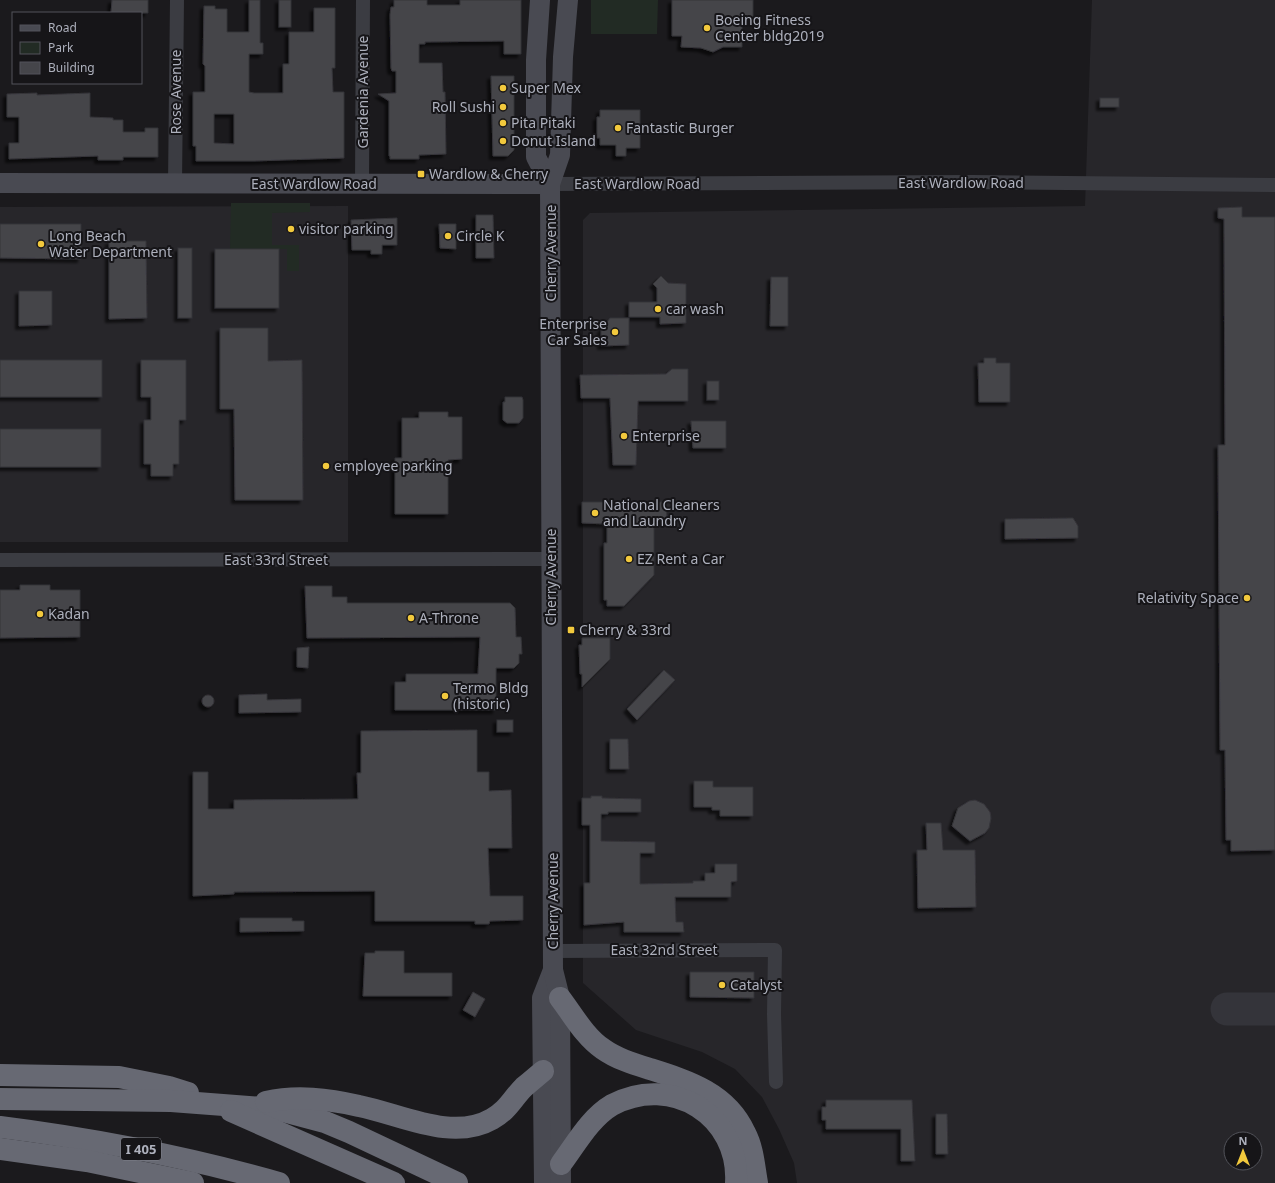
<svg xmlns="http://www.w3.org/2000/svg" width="1275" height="1183" font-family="'Noto Sans',sans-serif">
<defs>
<filter id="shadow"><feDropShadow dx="-3.5" dy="3.5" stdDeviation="1" flood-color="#0009"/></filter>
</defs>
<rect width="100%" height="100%" fill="#1b1a1d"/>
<g fill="#27262a" fill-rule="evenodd">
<path d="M 1092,0 L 1275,0 L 1275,1183 L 797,1183 L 794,1163 L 779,1129 L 762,1097 L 735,1069 L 702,1052 L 636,1030 L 583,983 L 583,220 L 590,213 L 1085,206 ZM 1231,1139 L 1255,1139 L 1255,1163 L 1231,1163 Z"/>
<polygon points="348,206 348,542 0,542 0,207"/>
</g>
<g fill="#222b24">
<polygon points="591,0 658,0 657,34 591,34"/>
<polygon points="231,203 310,203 310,212 272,213 272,245 299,245 299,271 287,271 287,249 230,249"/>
</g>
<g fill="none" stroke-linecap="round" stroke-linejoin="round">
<polyline stroke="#34343a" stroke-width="33" points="1227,1009 1275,1009"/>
</g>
<g fill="#45454a" stroke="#353439" fill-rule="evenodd" filter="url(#shadow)">
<polygon points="112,0 148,0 148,13 111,13"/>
<path d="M 249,0 L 260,0 L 260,43 L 263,43 L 263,54 L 249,54 L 249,92 L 254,93 L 283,93 L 283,64 L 289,64 L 289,32 L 314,32 L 314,8 L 335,8 L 335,68 L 332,68 L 333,92 L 344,92 L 344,158 L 254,161 L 196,161 L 196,146 L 193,146 L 193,92 L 205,92 L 205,66 L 203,64 L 204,6 L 215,6 L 215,9 L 227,9 L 227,32 L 249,32 ZM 214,114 L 234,114 L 234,144 L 214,143 Z"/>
<rect x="279" y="0" width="12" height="27"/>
<polygon points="394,0 427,0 427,5 460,5 460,0 521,0 521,54 504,54 504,41 425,42 425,44 419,44 419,63 442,63 443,92 445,92 446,154 419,155 419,159 390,159 390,156 389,156 389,101 378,94 396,93 396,71 392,71 391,68 390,15 391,7 394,7"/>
<polygon points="672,0 753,0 753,20 742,20 742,47 723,47 713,52 701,48 681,47 682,36 672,36"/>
<polygon points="491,76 514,76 514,150 508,156 493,156"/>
<polygon points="37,93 37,95 90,93 90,117 113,118 113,120 123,120 123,132 145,132 145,128 158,128 158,157 123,157 123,160 98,160 98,156 9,159 9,143 19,143 19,117 7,117 7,94"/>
<rect x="1100" y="98" width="19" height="9"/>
<polygon points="600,110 640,110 640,148 626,148 626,156 616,156 616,145 600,145 600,138 597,138 597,117 600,117"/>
<polygon points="1242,207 1242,217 1275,217 1275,850 1231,851 1231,840 1226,840 1225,750 1220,750 1218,445 1225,445 1224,219 1218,218 1218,208"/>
<polygon points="476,215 493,215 494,258 476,258"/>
<polygon points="397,218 397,245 382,245 382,254 371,254 371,250 352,250 351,220"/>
<polygon points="0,224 81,224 81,259 0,258"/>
<polygon points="439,224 456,224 456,249 440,248"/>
<polygon points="109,241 146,241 147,318 109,319"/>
<rect x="178" y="248" width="14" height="70"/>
<rect x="215" y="249" width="64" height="59"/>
<polygon points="661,276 668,283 686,284 686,323 660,324 660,317 629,317 629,302 657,302 657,288 653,284"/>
<polygon points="771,277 788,277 788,326 770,326"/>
<polygon points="19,291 52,291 52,325 19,326"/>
<polygon points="610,318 629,318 629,345 601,346 601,330"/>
<polygon points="220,328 268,328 268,361 302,360 303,500 235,500 234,409 220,409"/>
<polygon points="984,358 996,358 996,363 1010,363 1010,402 979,402 978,363 984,363"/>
<rect x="0" y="360" width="102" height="37"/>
<polygon points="141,360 186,360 186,420 179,420 179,464 173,464 173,476 151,476 151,464 144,464 144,420 151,420 151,397 141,397"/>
<polygon points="672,369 688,369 688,401 638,401 636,465 613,465 610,398 581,398 580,375 666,374"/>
<rect x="707" y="381" width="12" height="19"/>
<polygon points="505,397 522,397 523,400 523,418 519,423 507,423 503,420 503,402 505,402"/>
<polygon points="419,412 448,412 448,417 462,417 462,459 448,460 448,514 395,514 395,458 402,458 402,418 419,418"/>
<polygon points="691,421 726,421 726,448 693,448"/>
<rect x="0" y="429" width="101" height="38"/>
<polygon points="582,502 666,502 667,520 654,521 654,575 624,606 607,606 607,600 604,600 604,543 607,543 607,524 582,523"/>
<polygon points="1073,518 1078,526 1078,538 1005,539 1005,519"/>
<polygon points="20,585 50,585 50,590 80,590 80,637 0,638 0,590 20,590"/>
<polygon points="305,586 332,586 332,597 347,597 347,603 510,603 515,608 516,637 521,637 522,654 519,654 519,663 514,668 496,668 496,710 395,710 395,682 406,682 406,674 478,674 480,637 307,638"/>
<polygon points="582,638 610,638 610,659 582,687 582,674 580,674 579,645 582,645"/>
<polygon points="309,647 308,668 297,667 297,648"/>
<polygon points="664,670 675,680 637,720 627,709"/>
<polygon points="267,694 267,700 301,699 301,712 239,713 239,695"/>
<circle cx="208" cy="701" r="6"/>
<rect x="497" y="720" width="16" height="12"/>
<polygon points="477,730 477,772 489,772 489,791 511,790 512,848 488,848 490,896 523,896 523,920 490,921 489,924 475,924 475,921 375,921 375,891 234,892 234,894 193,896 193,772 208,772 208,809 234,809 234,800 358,799 357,773 361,773 361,731"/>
<polygon points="610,739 628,739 629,769 610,769"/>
<polygon points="694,781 713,781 713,787 753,787 753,816 720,816 720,810 712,810 712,807 694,807"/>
<polygon points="591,796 602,796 602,798 641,799 641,812 608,812 608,814 601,814 601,841 655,842 655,853 640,853 640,884 693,883 693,881 705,881 705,873 715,873 715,864 737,864 737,881 731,882 731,897 675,897 676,922 683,922 684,932 624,932 624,922 584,925 584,883 590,883 590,825 582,825 582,798 591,798"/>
<polygon points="969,801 975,800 984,804 990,812 991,818 989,828 985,833 970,841 952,826 958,808"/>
<polygon points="926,823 941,823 943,850 975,850 976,907 918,908 917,850 927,850"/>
<polygon points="240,918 292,918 292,921 304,921 304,931 240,932"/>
<polygon points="375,951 404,951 404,973 452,973 452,996 363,996 365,953 375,953"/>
<polygon points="690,972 754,972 754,998 690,997"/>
<polygon points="473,992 485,999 475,1017 463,1010"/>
<polygon points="826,1100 912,1100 915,1161 901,1161 901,1129 826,1129 826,1120 822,1120 822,1107 826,1107"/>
<polygon points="936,1114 947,1114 948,1154 936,1154"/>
</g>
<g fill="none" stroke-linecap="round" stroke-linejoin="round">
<g stroke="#3b3c42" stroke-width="14">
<polyline points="175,184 177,0"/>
<polyline points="362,184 363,0"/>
<polyline points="550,184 972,182 1275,185"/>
<polyline points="0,560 551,559"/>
<polyline points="553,951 775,950 774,1014 776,1082"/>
</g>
<g stroke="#494a52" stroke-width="20">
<polyline points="540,0 536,60 536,157 550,184"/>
<polyline points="0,183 550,184"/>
<polyline points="544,1183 542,998 553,970"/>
<polyline points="561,1183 560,998 553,970 550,184 560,155 563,57 568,0"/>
</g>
<g stroke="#676973" stroke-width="22">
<path d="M 560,998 C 573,1015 585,1037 603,1049 C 617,1059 634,1064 650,1069 C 688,1081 727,1093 745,1133 C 753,1148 754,1166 757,1183"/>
<polyline points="0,1075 119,1077 169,1087 188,1093"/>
<polyline points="0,1099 171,1101 276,1109 325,1122 349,1132 457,1183"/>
<path d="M 266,1102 C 297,1095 328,1099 359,1106 C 400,1114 452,1142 492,1119 C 508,1110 512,1099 524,1087 C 530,1082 536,1077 543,1071"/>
<polyline points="231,1111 394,1183"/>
<path d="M 0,1127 C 95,1139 187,1157 279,1183"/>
<polyline points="0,1149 87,1161 193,1183"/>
<path d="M 561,1164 C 576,1144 590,1118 612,1105 C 672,1073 740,1116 736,1183"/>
</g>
</g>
<g fill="#f2c93d" stroke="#161518" stroke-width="1.5">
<circle cx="707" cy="28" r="4"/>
<circle cx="503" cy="88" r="4"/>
<circle cx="503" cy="107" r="4"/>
<circle cx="503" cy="123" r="4"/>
<circle cx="618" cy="128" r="4"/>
<circle cx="503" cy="141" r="4"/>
<rect x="417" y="170" width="8" height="8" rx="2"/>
<circle cx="291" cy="229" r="4"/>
<circle cx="448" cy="236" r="4"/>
<circle cx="41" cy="244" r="4"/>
<circle cx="658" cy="309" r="4"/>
<circle cx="615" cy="332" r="4"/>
<circle cx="624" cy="436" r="4"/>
<circle cx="326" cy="466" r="4"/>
<circle cx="595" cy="513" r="4"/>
<circle cx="629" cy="559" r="4"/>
<circle cx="1247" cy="598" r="4"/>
<circle cx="40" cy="614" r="4"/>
<circle cx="411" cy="618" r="4"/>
<rect x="567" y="626" width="8" height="8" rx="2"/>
<circle cx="445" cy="696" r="4"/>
<circle cx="722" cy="985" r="4"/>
</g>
<g text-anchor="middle" stroke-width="4" stroke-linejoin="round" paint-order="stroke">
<rect fill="#161518" stroke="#80828b" stroke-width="1" x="121" y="1138" width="40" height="22" rx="3"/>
<g font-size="13" font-weight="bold" fill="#adb0bc">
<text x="141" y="1154">I 405</text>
</g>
<g font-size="14" fill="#adb0bc" stroke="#161518" text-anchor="start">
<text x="715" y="25">Boeing Fitness<tspan x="715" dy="16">Center bldg2019</tspan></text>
<text x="511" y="93">Super Mex</text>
<text x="495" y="112" text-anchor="end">Roll Sushi</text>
<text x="511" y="128">Pita Pitaki</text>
<text x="626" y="133">Fantastic Burger</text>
<text x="511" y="146">Donut Island</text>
<text x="429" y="179">Wardlow &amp; Cherry</text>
<text x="299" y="234">visitor parking</text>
<text x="49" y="241">Long Beach<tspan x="49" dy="16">Water Department</tspan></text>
<text x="456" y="241">Circle K</text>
<text x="666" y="314">car wash</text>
<text x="607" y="329" text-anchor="end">Enterprise<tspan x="607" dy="16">Car Sales</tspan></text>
<text x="632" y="441">Enterprise</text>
<text x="334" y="471">employee parking</text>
<text x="603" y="510">National Cleaners<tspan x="603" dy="16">and Laundry</tspan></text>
<text x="637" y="564">EZ Rent a Car</text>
<text x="1239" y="603" text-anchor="end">Relativity Space</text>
<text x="48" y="619">Kadan</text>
<text x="419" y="623">A-Throne</text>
<text x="579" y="635">Cherry &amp; 33rd</text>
<text x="453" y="693">Termo Bldg<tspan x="453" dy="16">(historic)</tspan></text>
<text x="730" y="990">Catalyst</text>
</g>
<g font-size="14" fill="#adb0bc" stroke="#161518">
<text transform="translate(176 92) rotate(-90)" y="5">Rose Avenue</text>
<text transform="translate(363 92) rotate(-90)" y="5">Gardenia Avenue</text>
<text x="961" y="188">East Wardlow Road</text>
<text x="314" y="189">East Wardlow Road</text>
<text x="637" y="189">East Wardlow Road</text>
<text transform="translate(551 253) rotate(-90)" y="5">Cherry Avenue</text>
<text x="276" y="565">East 33rd Street</text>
<text transform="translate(551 577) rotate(-90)" y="5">Cherry Avenue</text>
<text transform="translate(553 901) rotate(-90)" y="5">Cherry Avenue</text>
<text x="664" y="955">East 32nd Street</text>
</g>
</g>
<rect x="12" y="12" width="130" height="72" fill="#161518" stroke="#52535a"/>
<rect x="20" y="25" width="20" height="6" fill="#494a52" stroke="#52535a"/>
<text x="48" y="32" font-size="12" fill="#adb0bc">Road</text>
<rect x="20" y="42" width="20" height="12" fill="#222b24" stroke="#52535a"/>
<text x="48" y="52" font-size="12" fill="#adb0bc">Park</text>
<rect x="20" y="62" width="20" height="12" fill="#45454a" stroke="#52535a"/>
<text x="48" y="72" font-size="12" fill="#adb0bc">Building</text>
<g transform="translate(1243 1151)"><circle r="19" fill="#161518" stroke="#52535a"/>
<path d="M0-3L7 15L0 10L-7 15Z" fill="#f2c93d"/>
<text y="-6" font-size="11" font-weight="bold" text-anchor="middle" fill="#adb0bc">N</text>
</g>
</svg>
